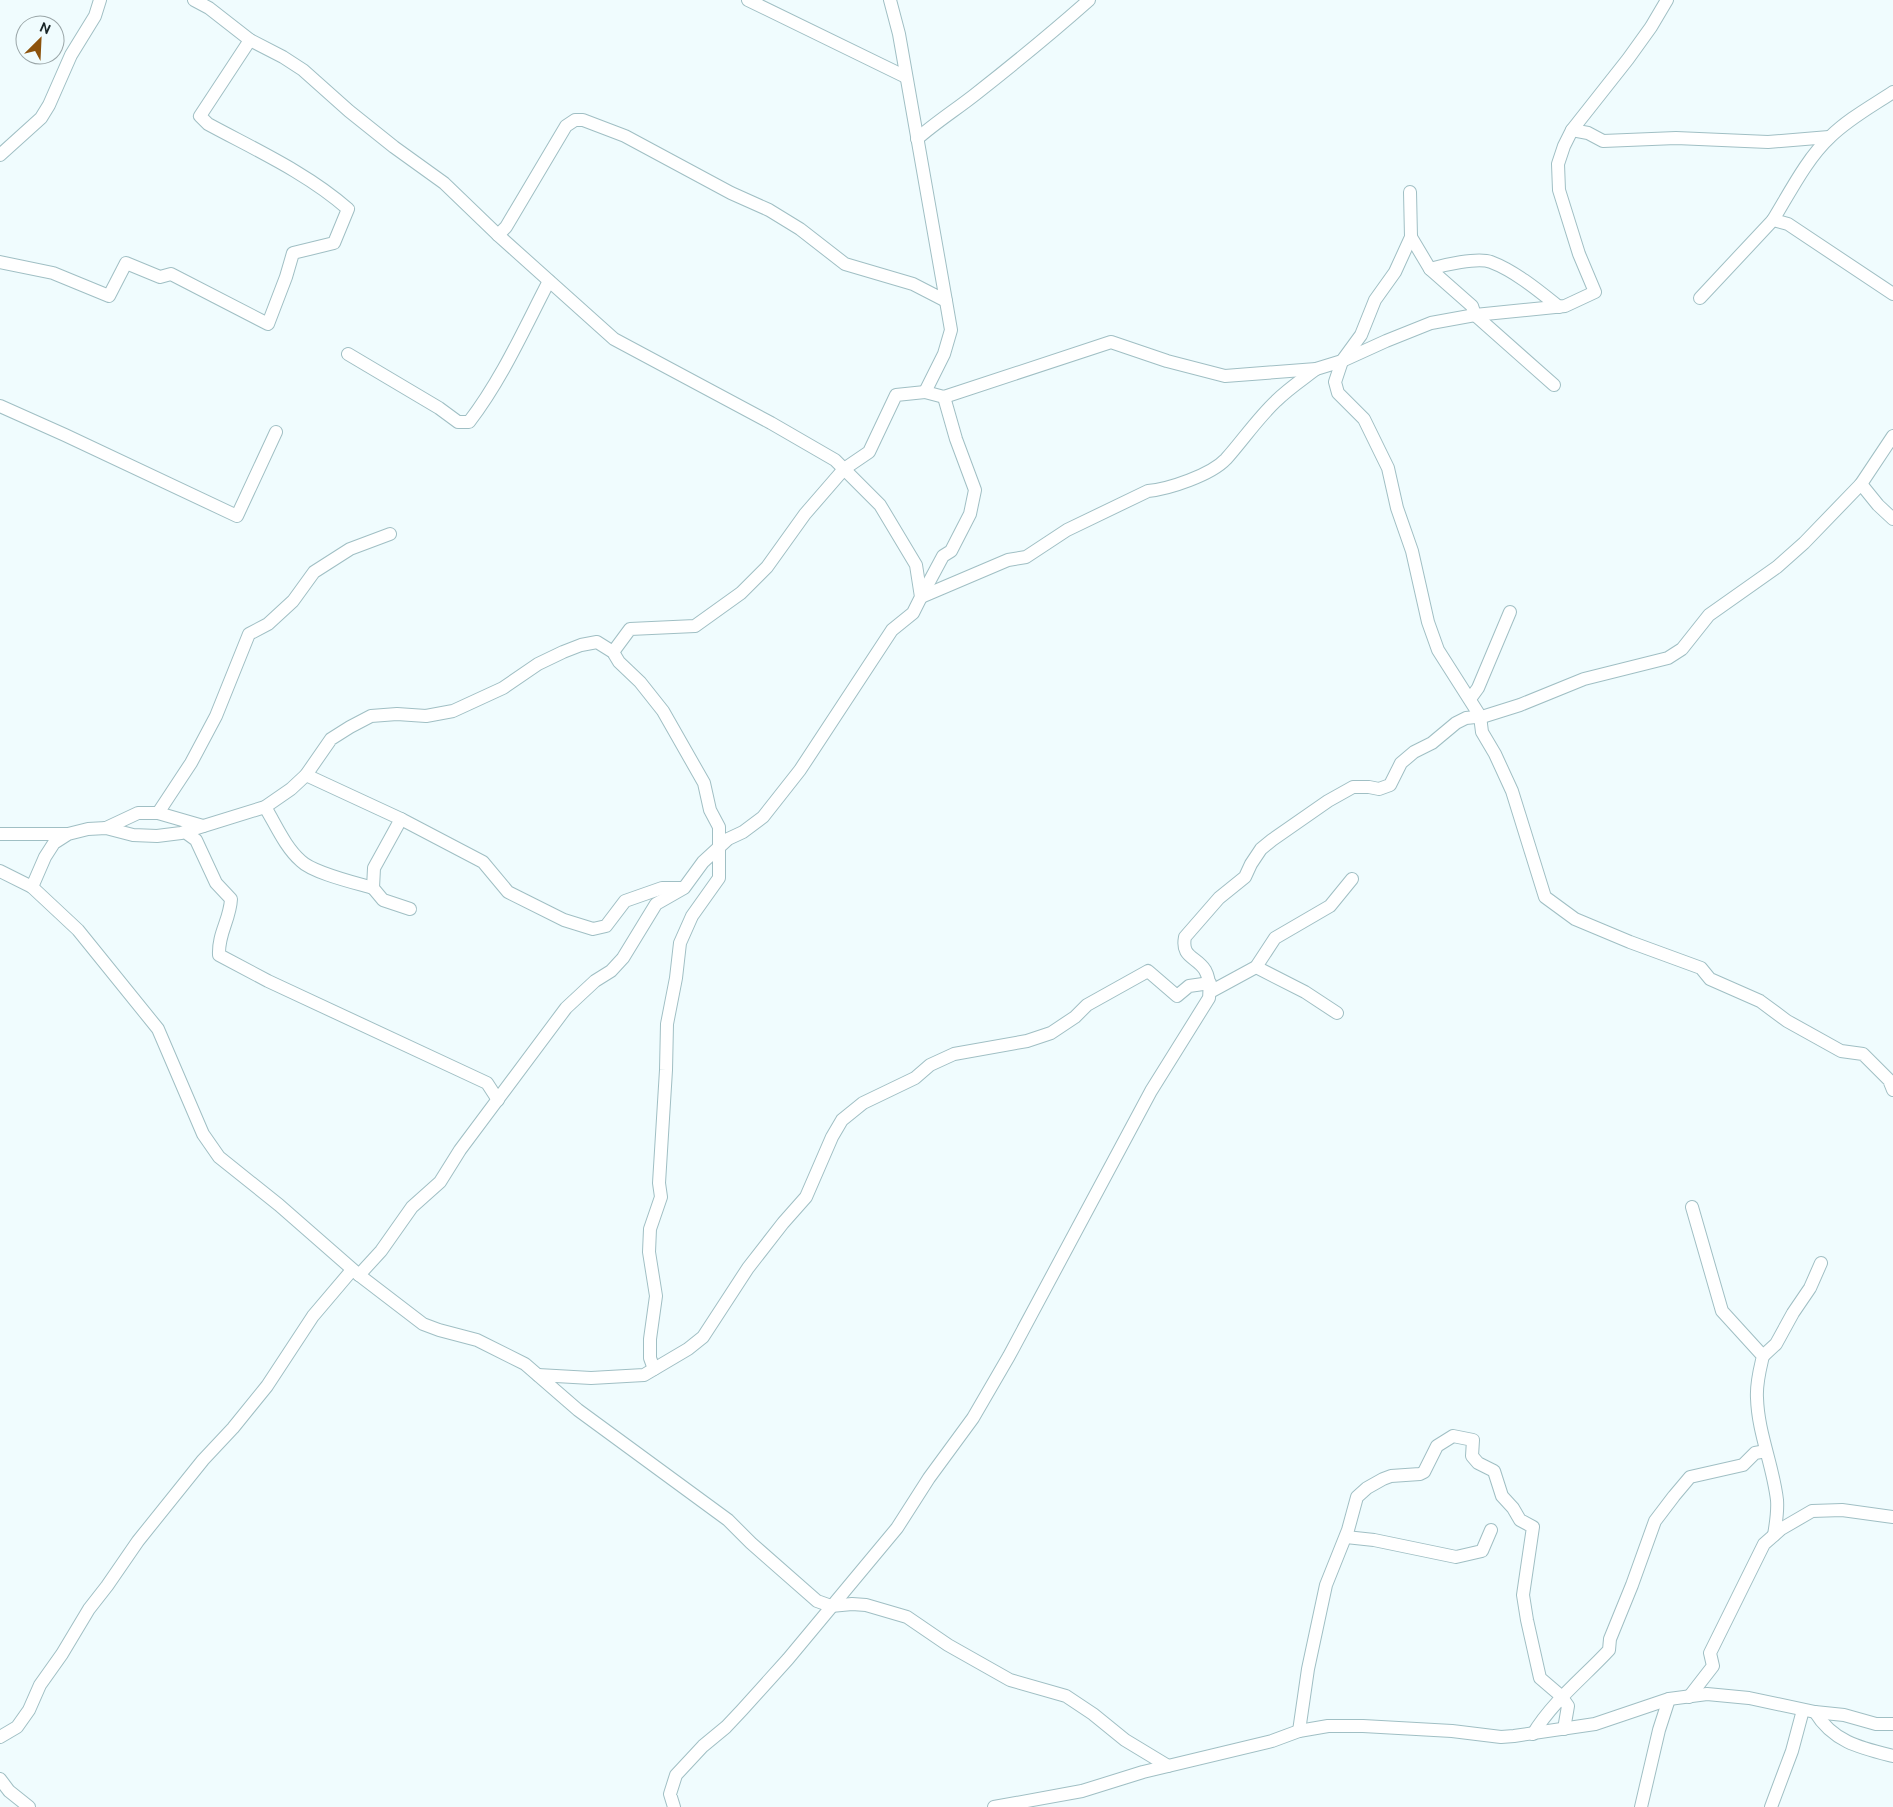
<svg xmlns="http://www.w3.org/2000/svg" width="1893" height="1807" font-family="Ubuntu,sans-serif">
<rect width="100%" height="100%" fill="#f0fcfe"/>
<g fill="none" stroke-linecap="round" stroke-linejoin="round">
<defs>
<g id="minor">
<polyline points="194,0 209,8 250,40 283,57 303,70 349,111 394,147 444,183 498,235 614,339 771,423 835,460 880,505 916,565 921,597 913,613 892,630 800,770 763,817 743,832 728,839 703,862 684,888 656,904 623,958 611,971 595,981 566,1008 460,1150 440,1182 412,1207 381,1251 359,1275"/>
<polyline points="748,0 906,77"/>
<polyline points="1572,130 1588,133 1603,141 1676,138 1768,142 1829,137"/>
<path d="M 917,139 C 936,122 957,109 977,93 C 1015,63 1053,32 1089,0"/>
<polyline points="0,155 41,118 49,105 71,55 95,16 100,0"/>
<polyline points="1410,192 1411,237 1395,272 1375,300 1361,335 1342,361 1335,382 1338,393 1364,419 1388,468 1397,508 1412,551 1428,622 1438,650 1480,716 1482,732 1495,754 1512,791 1545,897 1575,919 1630,942 1701,968 1710,979 1760,1001 1787,1021 1841,1051 1863,1054 1889,1080 1893,1090"/>
<path d="M 1773,220 C 1789,194 1807,158 1830,137 C 1848,119 1872,106 1893,92"/>
<polyline points="498,235 506,227 566,126 575,120 583,120 625,136 731,193 769,210 800,229 845,264 913,284 946,301 899,34 890,0"/>
<polyline points="1411,237 1430,269 1472,306 1475,315 1554,385"/>
<path d="M 0,262 L 53,273 L 109,296 L 126,263 L 160,277 L 171,274 L 268,324 L 286,277 L 293,253 L 334,243 L 348,209 C 307,173 256,150 208,124 L 200,116 L 250,40"/>
<path d="M 1430,269 C 1443,265 1478,257 1491,262 C 1515,271 1539,291 1559,307"/>
<polyline points="1700,298 1773,220 1788,224 1893,294"/>
<polyline points="946,301 951,330 944,354 925,392 944,397 1111,342 1167,361 1225,376 1316,369 1342,361 1386,341 1431,323 1475,315 1565,306 1595,292 1579,254 1559,190 1558,164 1564,146 1572,130 1628,59 1651,27 1667,0"/>
<path d="M 348,354 L 439,408 L 458,422 L 469,422 C 502,379 524,329 549,281"/>
<polyline points="0,406 65,435 237,516 276,432"/>
<polyline points="1861,484 1878,505 1893,519"/>
<path d="M 921,597 L 1008,560 L 1026,557 L 1067,530 L 1148,491 C 1169,489 1211,475 1226,459 C 1243,440 1257,419 1276,401 C 1288,389 1303,379 1316,369"/>
<polyline points="921,597 943,556 951,551 970,514 975,490 956,439 944,397"/>
<polyline points="613,652 630,629 695,626 741,593 767,567 805,514 844,469 869,452 896,395 925,392"/>
<polyline points="1470,699 1478,688 1510,612"/>
<polyline points="306,775 401,819 374,868 373,888 383,900 410,909"/>
<path d="M 265,807 C 276,825 285,847 301,861 C 313,873 356,883 373,888"/>
<polyline points="158,813 191,763 216,716 249,634 268,624 293,601 314,572 350,549 390,534"/>
<polyline points="401,819 483,862 508,892 564,920 593,929 606,926 625,901 662,888 683,888"/>
<polyline points="106,828 138,813 158,813 203,826"/>
<path d="M 185,832 L 196,840 L 216,883 L 231,899 C 230,920 218,933 219,955 L 268,981 L 487,1083 L 498,1100"/>
<polyline points="0,834 67,834"/>
<polyline points="0,871 32,887 78,930 158,1029 203,1134 219,1157 279,1205 359,1275 423,1324 439,1330 477,1340 525,1364 578,1410 728,1520 751,1543 817,1601 831,1606 852,1604 866,1605 907,1617 948,1645 1010,1680 1066,1696 1093,1714 1125,1740 1168,1766"/>
<polyline points="32,887 45,857 54,843 68,834 88,829 106,828 133,835 157,836 181,833 265,807 291,789 306,775 331,739 350,727 371,716 397,714 426,716 453,711 503,688 538,664 563,652 581,645 597,642 613,652 619,662 640,682 663,711 704,783 710,810 719,827 719,878 692,916 680,943 676,978 667,1024 666,1070 659,1183 661,1197 650,1229 649,1252 656,1296 650,1339 650,1358 654,1369"/>
<polyline points="1256,967 1305,992 1337,1013"/>
<polyline points="1210,992 1256,967 1275,938 1330,906 1352,879"/>
<path d="M 1692,1207 L 1722,1311 L 1763,1356 C 1760,1369 1756,1383 1757,1398 C 1758,1433 1773,1465 1777,1500 C 1778,1512 1776,1523 1774,1535"/>
<polyline points="1763,1356 1776,1344 1793,1313 1810,1288 1821,1263"/>
<polyline points="538,1375 591,1378 644,1375 688,1349 703,1337 748,1268 783,1223 806,1197 832,1137 842,1120 863,1103 915,1078 930,1065 954,1054 1027,1041 1051,1033 1075,1017 1087,1005 1148,971 1177,996 1189,986 1210,983"/>
<polyline points="1346,1537 1374,1540 1456,1557 1482,1551 1491,1530"/>
<polyline points="1689,1697 1713,1666 1710,1653 1764,1544 1781,1529 1812,1511 1842,1510 1893,1517"/>
<path d="M 1815,1712 C 1833,1742 1861,1748 1893,1756"/>
<polyline points="1299,1731 1308,1669 1326,1585 1348,1530 1357,1497 1367,1488 1383,1479 1391,1476 1420,1474 1424,1472 1437,1446 1453,1436 1473,1440 1472,1456 1478,1463 1494,1471 1502,1496 1513,1508 1520,1520 1533,1527 1523,1595 1527,1620 1540,1678 1561,1696 1568,1706 1564,1729"/>
<path d="M 1533,1734 C 1553,1701 1583,1678 1609,1650 L 1610,1639 L 1632,1585 L 1655,1521 L 1674,1496 L 1690,1477 L 1743,1465 L 1755,1453 L 1766,1451"/>
<polyline points="0,1737 17,1727 29,1710 40,1685 62,1654 89,1609 107,1586 138,1541 203,1460 233,1428 267,1386 313,1316 352,1270"/>
<polyline points="0,1779 9,1791 29,1807"/>
<path d="M 674,1807 L 670,1794 L 676,1775 L 703,1746 L 726,1727 L 742,1710 L 788,1659 L 897,1528 L 929,1478 L 973,1418 L 1009,1356 L 1151,1091 L 1209,998 C 1210,988 1210,979 1205,970 C 1196,956 1181,958 1185,937 L 1219,898 L 1245,877 L 1251,864 L 1261,849 L 1272,840 L 1328,801 L 1353,787 L 1369,787 L 1379,789 L 1390,785 L 1401,763 L 1414,752 L 1432,743 L 1456,723 L 1466,718 L 1485,716 L 1520,705 L 1584,679 L 1668,658 L 1682,649 L 1709,615 L 1777,567 L 1804,543 L 1861,484 L 1893,436"/>
<polyline points="994,1807 1082,1791 1143,1772 1272,1741 1299,1731 1328,1726 1363,1726 1452,1731 1501,1737 1514,1736 1595,1724 1669,1699 1707,1694 1749,1698 1815,1712 1844,1715 1876,1724 1893,1724"/>
<polyline points="1641,1807 1659,1730 1669,1699"/>
<polyline points="1771,1807 1792,1751 1803,1710"/>
</g>
</defs>
<use href="#minor" stroke="#a0bfc4" stroke-width="14"/>
<use href="#minor" stroke="#fff" stroke-width="12"/>
</g>
<g transform="translate(40 40) rotate(24)"><circle r="24" fill="#f0fcfe" stroke="#9aa6a8"/>
<path d="M0-4L9 19L0 12L-9 19Z" fill="#8c520c"/>
<text y="-8" font-size="14" font-weight="bold" text-anchor="middle" fill="#192527">N</text>
</g>
</svg>
